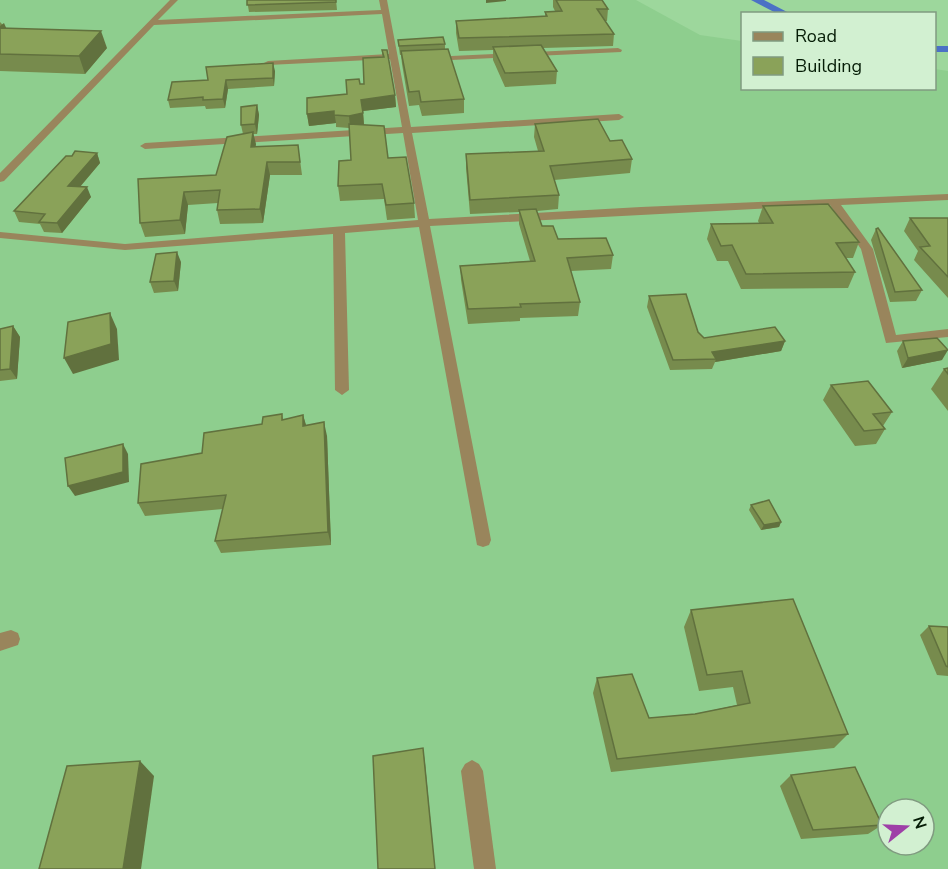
<svg xmlns="http://www.w3.org/2000/svg" width="948" height="869" font-family="'Nunito Sans',sans-serif">
<rect width="100%" height="100%" fill="#9dd79c"/>
<path fill="#8ece8e" fill-rule="evenodd" d="M 0,0 L 636,0 L 700,35 L 742,41 L 742,88 L 934,88 L 935,69 L 948,71 L 948,869 L 0,869 ZM 888,809 L 924,809 L 924,845 L 888,845 Z"/>
<g fill="none" stroke-linecap="round" stroke-linejoin="round">
<g fill="#4b71c5" fill-rule="evenodd">
<polygon points="751,0 764,0 791,14 778,14"/>
<rect x="934" y="46" width="14" height="6"/>
</g>
<g fill="#99855c" fill-rule="evenodd">
<polygon points="170,0 178,0 158,20 381,10 379,0 387,0 411,127 619,114 624,117 619,120 412,133 429,219 641,207 948,194 948,200 841,205 873,249 896,335 948,329 948,337 886,343 861,249 830,205 430,226 491,540 489,545 483,547 477,545 419,227 345,233 349,390 342,395 335,390 333,234 125,250 0,238 0,232 125,244 418,220 403,133 145,149 140,146 145,143 402,127 390,59 268,65 264,63 268,61 389,54 382,14 154,25 4,181 0,182 0,173"/>
<polygon points="618,48 622,50 621,52 430,61 426,59 430,57"/>
<polygon points="11,630 18,633 20,639 18,645 0,651 0,633"/>
<polygon points="472,760 479,764 483,771 496,869 474,869 461,771 465,764"/>
</g>
</g>
<g fill="#778b4d">
<polygon points="247,0 336,0 337,10 249,12"/>
<polygon points="553,0 602,0 608,9 607,21 605,21 614,34 613,46 543,48 557,71 556,84 505,87 493,60 493,50 459,51 456,33 456,21 545,16 545,12 555,11 553,7"/>
<polygon points="0,22 6,28 107,48 85,74 0,71"/>
<polygon points="398,40 445,44 445,49 464,99 464,113 422,116 419,105 409,106 402,64 401,55 400,55 399,48"/>
<polygon points="382,50 387,50 395,95 396,107 363,111 364,125 388,158 414,203 415,218 387,220 384,199 340,201 338,186 351,160 349,128 336,127 336,123 309,126 307,114 347,94 364,84 382,57"/>
<polygon points="275,71 274,86 228,89 225,108 206,109 205,106 170,108 168,100 208,80"/>
<polygon points="257,105 259,115 257,134 253,134 255,147 298,145 302,175 270,175 263,223 220,224 217,210 218,203 188,205 185,234 145,237 140,223 138,179 216,175 243,134 241,125"/>
<polygon points="535,124 610,141 632,159 630,173 554,180 559,195 558,209 537,211 542,226 558,239 613,255 611,269 571,271 580,302 578,316 520,318 520,321 468,324 461,280 460,266 530,261 519,224 519,212 470,214 466,168 466,154 538,151 534,137"/>
<polygon points="97,153 100,163 80,187 91,197 62,233 44,232 40,224 19,222 14,211 72,156"/>
<polygon points="763,206 859,242 853,258 846,258 855,272 848,288 741,289 728,261 717,261 707,239 711,224 759,223 758,221"/>
<polygon points="910,218 948,218 948,298 914,260 918,251 904,231"/>
<polygon points="876,229 922,290 916,301 890,302 871,240"/>
<polygon points="181,262 178,291 154,293 150,282"/>
<polygon points="649,296 698,332 704,338 785,341 781,351 715,362 712,369 670,370 647,307"/>
<polygon points="13,326 20,337 17,379 0,381 0,329"/>
<polygon points="903,341 942,360 902,368 897,351"/>
<polygon points="948,368 948,411 931,389 944,369"/>
<polygon points="831,385 892,412 883,426 885,429 876,444 855,446 823,400"/>
<polygon points="282,414 283,420 303,415 306,426 327,436 331,545 221,553 215,541 223,509 145,516 138,503 202,453"/>
<polygon points="751,505 781,522 779,527 761,530 749,510"/>
<polygon points="691,610 848,734 834,748 611,772 593,693 597,678 649,718 695,714 737,705 733,687 699,691 684,627"/>
<polygon points="929,626 948,627 948,676 937,675 920,635"/>
<polygon points="791,775 882,825 868,834 801,839 780,786"/>
</g>
<g fill="#61713e">
<polygon points="486,0 506,0 506,1 486,3"/>
<polygon points="4,23 11,39 0,32 0,26"/>
<polygon points="101,31 107,48 85,74 79,56"/>
<polygon points="273,63 275,71 274,86 273,78"/>
<polygon points="226,80 228,89 225,108 223,99"/>
<polygon points="395,95 396,107 363,111 361,100"/>
<polygon points="257,105 259,115 257,134 255,124"/>
<polygon points="334,111 336,123 309,126 307,114"/>
<polygon points="363,113 364,125 350,128 349,116"/>
<polygon points="253,132 256,144 254,160 251,147"/>
<polygon points="97,153 100,163 72,196 68,186"/>
<polygon points="267,162 270,175 263,223 260,209"/>
<polygon points="87,187 91,197 62,233 57,223"/>
<polygon points="184,192 188,205 185,234 180,220"/>
<polygon points="177,252 181,262 178,291 174,281"/>
<polygon points="110,313 117,329 119,360 73,374 64,358"/>
<polygon points="13,326 20,337 17,379 10,369"/>
<polygon points="785,341 781,351 715,362 716,359 712,352"/>
<polygon points="948,350 942,360 902,368 908,358"/>
<polygon points="303,415 307,428 303,426"/>
<polygon points="324,422 327,436 331,545 328,532"/>
<polygon points="123,444 128,454 129,482 75,496 68,486"/>
<polygon points="781,522 779,527 761,530 764,525"/>
<polygon points="423,748 425,763 435,869"/>
<polygon points="140,761 154,776 141,869 123,869"/>
</g>
<g fill="#8aa259" stroke="#61713e" stroke-width="1.5">
<polygon points="247,0 336,0 336,2 247,5"/>
<polygon points="556,0 602,0 608,9 597,9 614,34 459,38 456,21 547,16 545,12 562,11"/>
<polygon points="0,28 101,31 79,56 0,54"/>
<polygon points="443,37 445,44 399,46 398,40"/>
<polygon points="541,45 557,71 505,73 493,47"/>
<polygon points="448,49 464,99 421,102 419,91 409,92 401,51"/>
<polygon points="382,50 387,50 395,95 361,100 363,113 349,116 334,115 334,111 307,114 307,98 347,94 346,80 359,79 360,84 364,84 363,58 384,57"/>
<polygon points="273,63 273,78 226,80 223,99 203,100 203,97 168,100 172,82 208,80 206,67"/>
<polygon points="257,105 255,124 241,125 241,107"/>
<polygon points="598,119 610,141 622,140 632,159 550,166 559,195 470,200 466,154 544,151 535,124"/>
<polygon points="349,124 384,126 388,158 406,157 414,203 386,205 382,184 338,186 339,161 351,160"/>
<polygon points="253,132 251,147 298,145 300,162 267,162 260,209 217,210 220,190 184,192 180,220 140,223 138,179 216,175 227,137"/>
<polygon points="75,151 97,153 68,186 87,187 57,223 39,222 45,214 14,211 66,156 72,156"/>
<polygon points="828,204 859,242 836,243 855,272 746,274 732,245 721,246 711,224 773,223 763,206"/>
<polygon points="536,209 542,226 553,226 558,239 606,238 613,255 567,258 580,302 520,304 521,307 468,309 460,266 535,261 519,210"/>
<polygon points="910,218 948,218 948,277 920,247 930,246"/>
<polygon points="878,228 922,290 895,292 876,229"/>
<polygon points="177,252 174,281 150,282 156,254"/>
<polygon points="686,294 698,332 704,338 775,327 785,341 712,352 716,359 673,360 649,296"/>
<polygon points="110,313 111,344 64,358 68,322"/>
<polygon points="13,326 10,369 0,370 0,329"/>
<polygon points="937,338 948,350 908,358 903,341"/>
<polygon points="948,368 948,374 944,369"/>
<polygon points="868,381 892,412 873,414 885,429 864,431 831,385"/>
<polygon points="282,414 282,420 303,415 303,426 324,422 328,532 215,541 226,495 138,503 141,464 202,453 204,433 262,424 263,417"/>
<polygon points="123,444 123,472 68,486 65,458"/>
<polygon points="769,500 781,522 764,525 751,505"/>
<polygon points="793,599 848,734 617,759 597,678 632,674 649,718 695,714 750,703 742,671 707,675 691,610"/>
<polygon points="929,626 948,627 948,667 946,666"/>
<polygon points="423,748 435,869 378,869 373,756"/>
<polygon points="140,761 123,869 39,869 67,766"/>
<polygon points="855,767 882,825 813,830 791,775"/>
</g>
<rect x="741" y="12" width="195" height="78" fill="#d2f0d1" stroke="#809b80" stroke-width="1.5"/>
<rect x="753" y="32" width="30" height="9" fill="#99855c" stroke="#809b80" stroke-width="1.5"/>
<text x="795" y="42" font-size="18" fill="#051c06">Road</text>
<rect x="753" y="57" width="30" height="18" fill="#8aa259" stroke="#809b80" stroke-width="1.5"/>
<text x="795" y="72" font-size="18" fill="#051c06">Building</text>
<g transform="translate(906 827) rotate(72)"><circle r="28" fill="#d2f0d1" stroke="#809b80" stroke-width="1.5"/>
<path d="M0-4.5L10 22L0 15L-10 22Z" fill="#9e3fa7"/>
<text y="-9" font-size="16" font-weight="bold" text-anchor="middle" fill="#051c06">N</text>
</g>
</svg>
